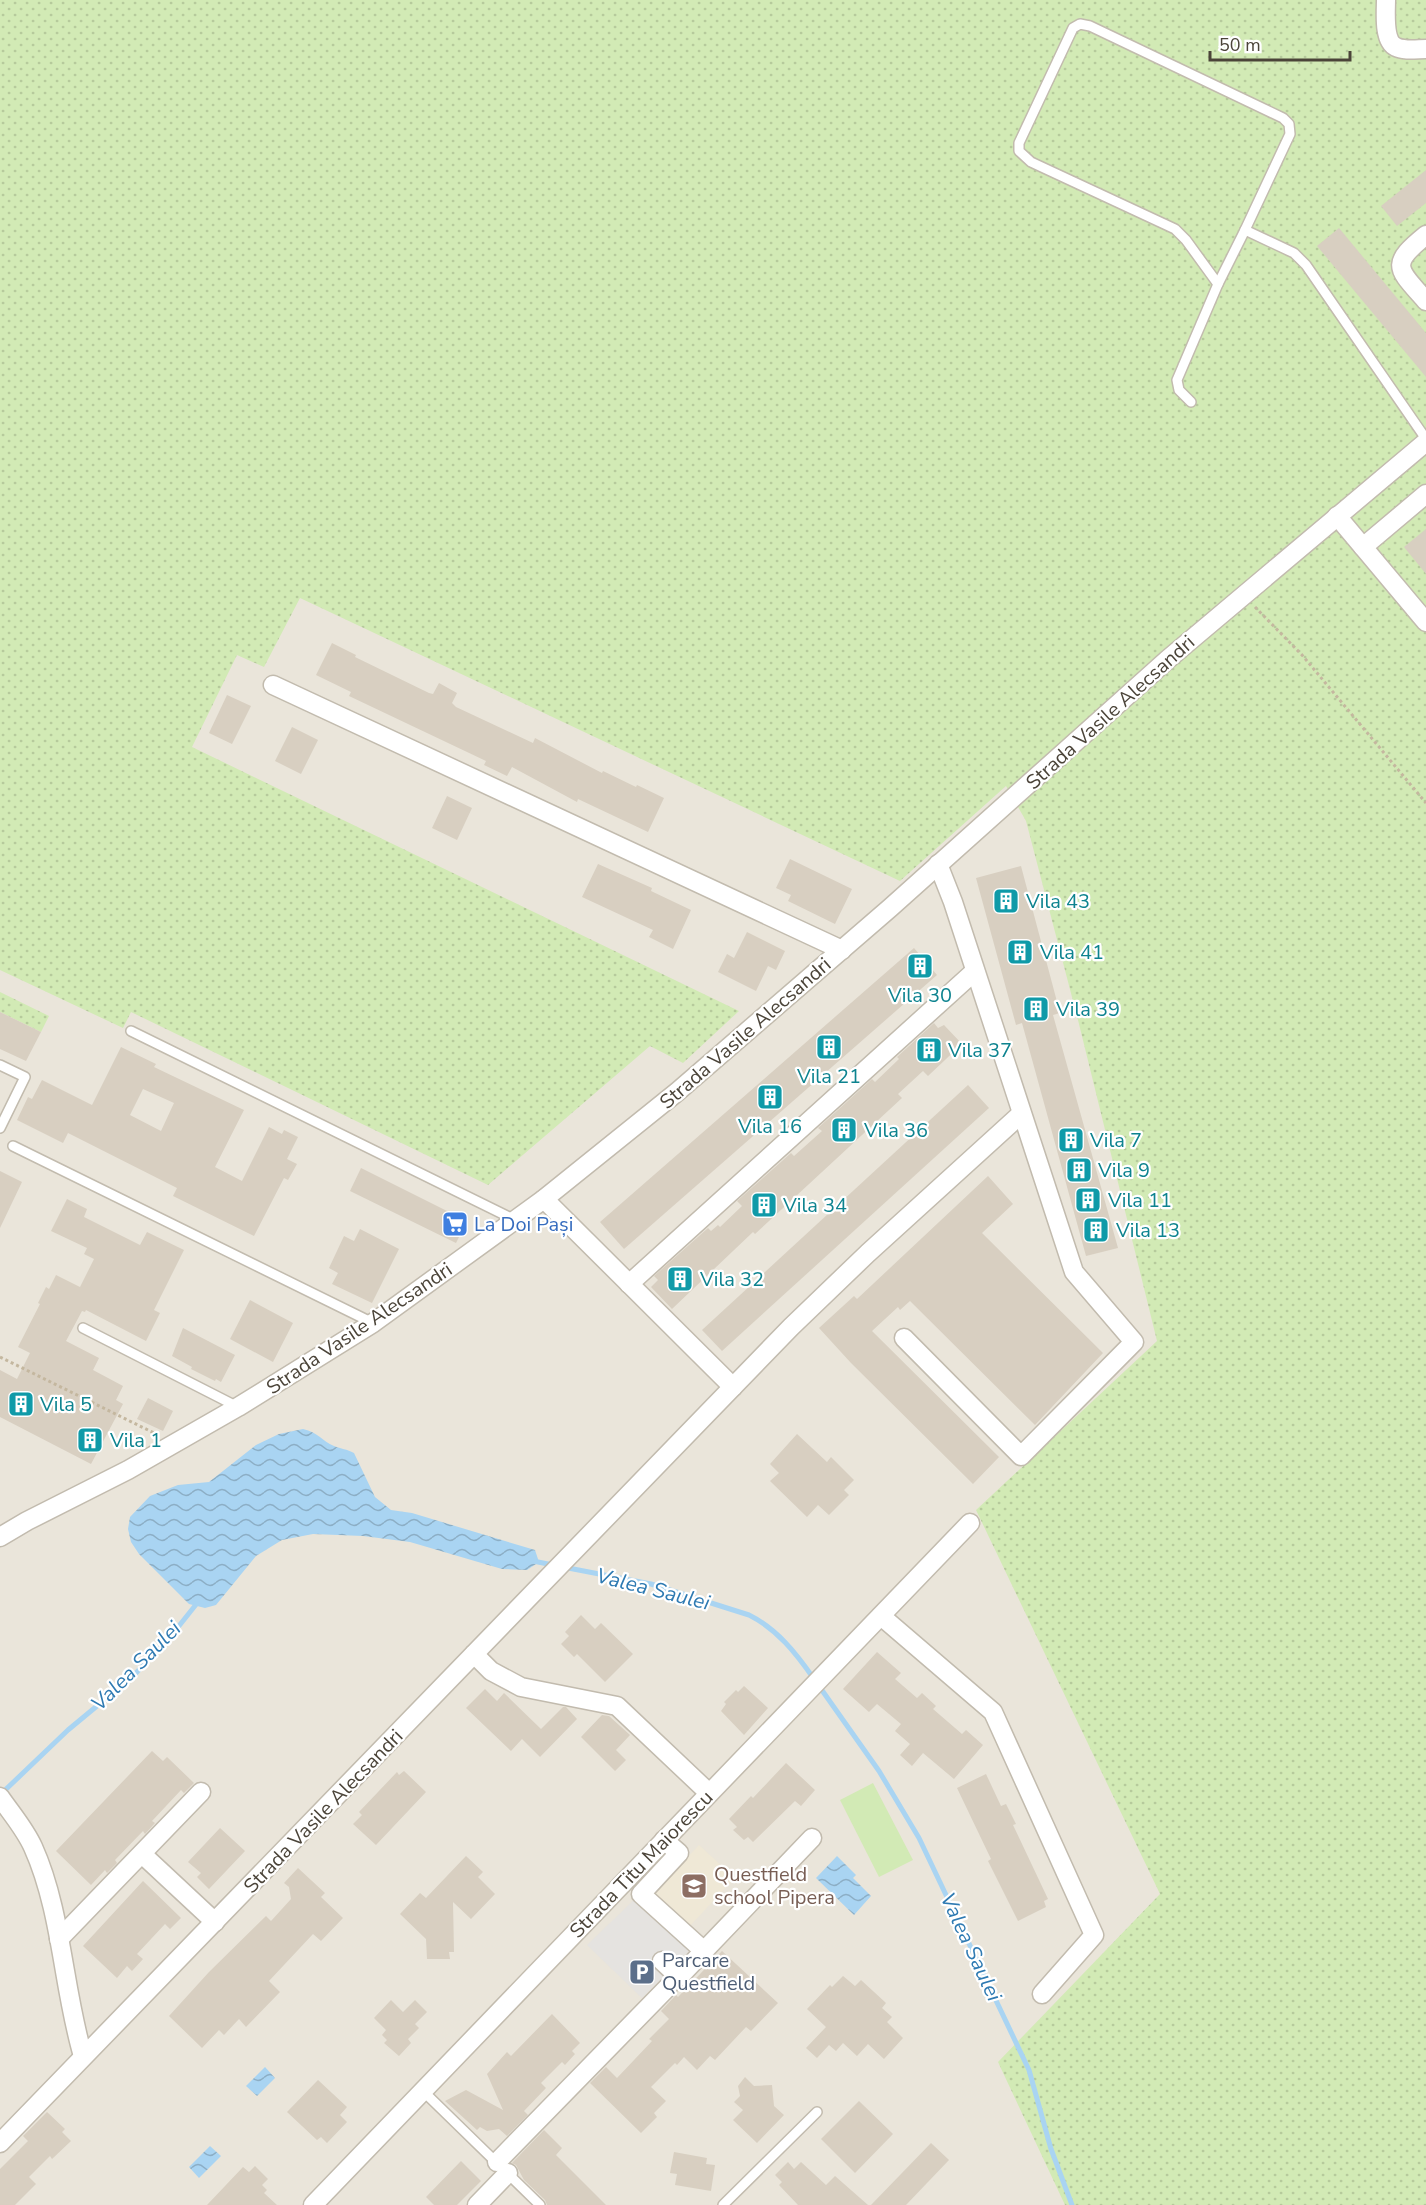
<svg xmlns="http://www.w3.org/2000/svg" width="1426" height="2205" font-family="'Nunito Sans',sans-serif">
<defs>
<pattern id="grass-dots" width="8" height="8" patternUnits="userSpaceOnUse" patternTransform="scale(1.5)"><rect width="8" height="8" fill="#d2eab5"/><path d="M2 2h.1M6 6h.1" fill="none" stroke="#b6ca9c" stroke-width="1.8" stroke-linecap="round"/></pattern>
<pattern id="water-waves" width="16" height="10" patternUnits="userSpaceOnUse" patternTransform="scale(1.5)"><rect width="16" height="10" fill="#a9d4f2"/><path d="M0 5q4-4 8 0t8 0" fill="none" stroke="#8caec5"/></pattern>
</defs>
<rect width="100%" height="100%" fill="#f6f3ec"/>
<rect fill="#eae5da" x="0" y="0" width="1426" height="2205"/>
<polygon fill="#efe8d6" points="699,1845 735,1878 688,1928 652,1894"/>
<g fill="url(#grass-dots)">
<polygon points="0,0 1426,0 1426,2205 1065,2205 998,2062 1160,1894 976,1510 1157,1341 1078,1020 1026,821 1006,786 900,881 300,598 264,667 237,655 192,747 739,1011 683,1063 650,1046 488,1185 131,1012 123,1028 0,970"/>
<polygon points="0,992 49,1016 41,1032 0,1012"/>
</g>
<polygon fill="#d2eab5" points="873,1783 913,1860 879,1877 840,1800"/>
<polygon fill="#e5e3e0" points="636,1898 693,1947 642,1998 587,1945"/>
<g fill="url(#water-waves)">
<path d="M 303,1429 C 318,1432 322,1441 334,1446 C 341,1449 347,1449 354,1453 L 375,1497 L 391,1510 L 412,1513 L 535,1550 L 539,1562 L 527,1570 L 502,1569 L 410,1542 L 363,1536 L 313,1534 L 282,1540 L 256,1556 L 216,1605 L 205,1608 L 189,1604 L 139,1554 L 131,1542 L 128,1529 L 130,1517 L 150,1496 L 178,1485 L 209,1482 L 256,1445 L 279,1434 Z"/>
<polygon points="837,1856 856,1875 853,1878 871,1896 854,1915 816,1878"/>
<polygon points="265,2067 275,2078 257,2096 246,2086"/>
<polygon points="210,2146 221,2156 199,2178 189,2167"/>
</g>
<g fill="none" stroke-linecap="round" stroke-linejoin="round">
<g stroke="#a9d4f2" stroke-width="5">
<polyline points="533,1561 553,1565"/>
<path d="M 563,1567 L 651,1584 L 749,1615 C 777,1629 796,1653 814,1679"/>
<polyline points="819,1686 879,1771 919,1838 1029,2070 1051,2149 1072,2205"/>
<polyline points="1,1794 68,1730 132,1677 167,1641 198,1602"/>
</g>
</g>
<g fill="#d8cfc1" fill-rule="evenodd">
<polygon points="1426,170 1426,203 1397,226 1381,206"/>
<polygon points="1339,228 1426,333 1426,377 1317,246"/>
<polygon points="1426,529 1426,574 1404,547"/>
<polygon points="332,643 356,655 355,657 429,693 433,694 439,683 457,693 452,703 456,707 533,743 535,738 602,773 603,771 636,787 637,785 664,798 648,832 578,799 577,802 512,767 507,776 484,765 486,761 349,696 351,692 316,675"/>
<polygon points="227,695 251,706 232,744 209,733"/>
<polygon points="292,727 318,740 301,774 275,761"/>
<polygon points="447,796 472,808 457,840 432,828"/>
<polygon points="790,859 852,889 835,924 788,901 791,895 776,888"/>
<polygon points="598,864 652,888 651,891 691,910 673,949 649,937 653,930 582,897"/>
<polygon points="1021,866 1060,1013 1053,1015 1118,1248 1086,1256 1022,1023 1016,1025 976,878"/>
<polygon points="747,932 785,951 776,970 768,966 756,991 718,972 727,954 734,958"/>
<polygon points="914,948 937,975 624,1249 600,1222"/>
<polygon points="0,1012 41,1032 26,1061 0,1049"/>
<polygon points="934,1023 938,1028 944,1025 962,1044 928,1076 923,1071 898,1094 902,1098 755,1234 753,1232 672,1309 651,1287 658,1280 654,1276 708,1228 711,1231 718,1225 720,1227 742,1206 737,1201 791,1153 794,1156 822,1131 818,1128 872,1079 875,1082 899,1059 897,1057"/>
<path d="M 121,1047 L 156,1064 L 154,1067 L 244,1110 L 215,1167 L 242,1181 L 269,1127 L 282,1134 L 284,1130 L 298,1137 L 287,1159 L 297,1164 L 288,1180 L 284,1178 L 254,1236 L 173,1196 L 177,1188 L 68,1133 L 63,1143 L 17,1120 L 28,1097 L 32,1099 L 42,1080 L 92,1105 ZM 143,1089 L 174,1103 L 161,1131 L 130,1115 Z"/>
<polygon points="968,1085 989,1108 722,1351 702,1330"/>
<polygon points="361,1168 467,1221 456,1243 350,1191"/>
<polygon points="0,1171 22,1182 0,1228"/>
<polygon points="988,1176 1013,1204 982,1233 1103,1353 1035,1425 910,1301 900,1310 898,1307 872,1331 999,1457 973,1484 851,1363 819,1328 854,1296 857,1299"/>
<polygon points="67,1199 87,1209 84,1217 140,1245 147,1232 184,1250 154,1310 160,1313 146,1341 86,1310 85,1312 82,1311 66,1341 99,1358 93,1370 123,1386 116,1400 123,1404 91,1464 0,1417 0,1370 17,1379 30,1353 18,1347 40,1304 38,1303 46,1287 49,1289 56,1275 80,1287 94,1259 84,1254 87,1248 51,1231"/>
<polygon points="360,1229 399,1249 372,1303 332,1284 338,1273 329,1268 344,1236 354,1241"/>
<polygon points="250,1300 293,1323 273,1362 230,1339"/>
<polygon points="183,1328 235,1355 221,1382 216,1379 215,1381 191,1369 192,1367 172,1356"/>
<polygon points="148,1398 173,1411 163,1431 137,1419"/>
<polygon points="797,1434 827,1462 831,1457 854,1480 844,1490 849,1495 829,1515 818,1505 807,1517 770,1481 779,1473 770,1464"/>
<polygon points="581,1615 595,1629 601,1623 633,1654 605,1682 577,1654 574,1657 561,1644 569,1636 565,1632"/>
<polygon points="877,1652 901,1673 895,1679 917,1698 922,1693 936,1706 933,1709 962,1734 966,1730 983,1745 954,1779 923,1753 912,1766 900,1755 910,1744 895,1731 901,1724 877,1704 869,1712 843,1689"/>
<polygon points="744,1686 768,1708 744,1735 721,1711 726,1704 724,1702 736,1690 738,1692"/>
<polygon points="485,1689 497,1701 504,1693 541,1729 563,1707 566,1707 577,1719 540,1757 522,1739 511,1751 466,1708"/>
<polygon points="602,1715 609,1716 630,1735 616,1750 626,1760 615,1771 581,1737"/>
<polygon points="152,1751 163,1761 167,1757 194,1783 184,1793 181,1790 152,1821 155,1823 145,1834 143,1831 115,1860 117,1863 107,1873 105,1870 91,1885 56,1851"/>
<polygon points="786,1763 815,1790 801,1806 795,1801 753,1842 748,1837 744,1840 733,1830 737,1827 729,1819 751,1796 753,1798"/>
<polygon points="404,1771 426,1792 376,1845 353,1824 362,1815 359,1812 397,1772 399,1775"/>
<polygon points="986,1774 1001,1806 1006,1804 1016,1824 1013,1825 1048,1899 1044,1901 1046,1907 1018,1921 988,1861 991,1859 957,1788"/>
<polygon points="220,1828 245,1851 209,1889 197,1877 201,1873 188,1862"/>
<polygon points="466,1856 483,1872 478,1877 495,1894 471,1919 453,1902 454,1952 449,1952 450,1959 427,1959 426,1939 400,1914 420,1893 426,1898"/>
<polygon points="298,1868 325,1893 321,1897 343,1918 321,1941 313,1934 269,1981 280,1992 246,2027 239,2019 224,2035 219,2030 202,2048 169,2016 209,1972 266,1916 271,1921 291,1899 289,1887 284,1883"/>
<polygon points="143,1881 181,1918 170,1929 165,1924 137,1954 143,1959 132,1971 127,1966 117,1978 83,1946"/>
<polygon points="722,1951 778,2003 751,2031 746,2027 715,2060 710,2056 697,2070 684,2057 677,2065 675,2063 651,2087 666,2101 654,2113 657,2117 641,2133 590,2083 606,2067 617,2078 652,2041 649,2039 669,2019 661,2011 676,1995 678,1997"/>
<polygon points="843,1976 855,1986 861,1980 886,2003 882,2008 892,2017 887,2022 903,2038 884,2059 868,2044 857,2056 843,2043 836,2051 829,2045 817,2058 806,2048 826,2027 807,2009 830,1985 832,1987"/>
<polygon points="391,2000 403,2012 415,2000 427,2012 415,2024 419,2028 408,2039 411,2043 399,2056 384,2043 387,2040 382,2035 386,2030 374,2018"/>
<polygon points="552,2014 580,2043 572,2051 575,2054 565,2065 562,2062 541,2083 546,2088 524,2111 528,2115 507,2136 499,2129 487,2131 480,2127 477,2130 445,2101 466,2090 503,2110 487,2074 507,2052 511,2056"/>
<polygon points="745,2077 754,2086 772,2085 774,2106 784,2115 757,2143 733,2120 743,2110 734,2102 740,2096 738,2086"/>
<polygon points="318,2080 347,2107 340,2115 347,2122 327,2143 321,2137 317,2140 287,2112"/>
<polygon points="859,2101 893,2134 855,2173 821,2139"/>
<polygon points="47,2112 65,2129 62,2132 71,2141 52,2159 50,2156 29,2177 36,2184 15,2205 0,2205 0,2169 28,2141 23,2136"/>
<polygon points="544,2130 562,2148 556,2155 606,2205 547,2205 545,2200 524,2180 516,2165 512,2163"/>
<polygon points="931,2143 949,2160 906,2205 871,2205"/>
<polygon points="674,2152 707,2158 706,2164 715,2165 711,2191 675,2185 677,2174 670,2173"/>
<polygon points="461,2161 481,2181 457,2205 434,2205 426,2197"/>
<polygon points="788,2162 794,2169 801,2162 826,2185 835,2176 868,2205 798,2205 779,2185 782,2182 775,2175"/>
<polygon points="255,2166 268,2179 262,2185 267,2190 264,2193 277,2205 207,2205 243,2167 249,2172"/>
</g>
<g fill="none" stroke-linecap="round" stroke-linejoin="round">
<defs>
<g id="lane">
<polyline points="1218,284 1245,230 1294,253 1306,265 1426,439"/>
<polyline points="1191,402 1179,390 1177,380 1218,284 1186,240 1175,229 1031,162 1019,151 1019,143 1073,28 1080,24 1090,26 1283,118 1289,124 1290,134 1245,230"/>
<polyline points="131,1031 515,1220"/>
<polyline points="0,1065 25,1077 0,1128"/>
<polyline points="13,1146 373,1323"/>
<polyline points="83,1328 238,1407"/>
<polyline points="422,2090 540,2205"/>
<polyline points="723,2205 817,2112"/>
</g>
<g id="street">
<path d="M 1386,0 C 1386,12 1383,41 1396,47 C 1404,51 1417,49 1426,49"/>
<path d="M 1426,235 C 1389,265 1397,268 1426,301"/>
<polyline points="1337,516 1426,622"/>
<polyline points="1363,547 1426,494"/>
<polyline points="273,685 842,950"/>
<polyline points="544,1199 733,1387"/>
<polyline points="629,1284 975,971"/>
<polyline points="904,1338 1021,1456 1134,1342 1074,1272 953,902 938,864"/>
<polyline points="0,1537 27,1521 128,1470 238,1407 373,1323 544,1199 677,1092 890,908 1167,660 1426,442"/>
<polyline points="881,1616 993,1712 1094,1935 1042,1994"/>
<polyline points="474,1654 491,1671 521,1687 617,1706 709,1793"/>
<path d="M 0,1797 C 11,1813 25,1829 33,1847 C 62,1911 63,1989 83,2056"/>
<polyline points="664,1840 679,1853 641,1894 704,1951"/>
<polyline points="142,1854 215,1922"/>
<polyline points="59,1939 201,1792"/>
<polyline points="662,1961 679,1977 812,1838"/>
<polyline points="0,2143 791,1327 868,1253 1021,1114"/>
<polyline points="497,2162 668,1987"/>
<polyline points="313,2205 970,1523"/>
<polyline points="477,2205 508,2173"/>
</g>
</defs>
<use href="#lane" stroke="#c2bbae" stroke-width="12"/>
<use href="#street" stroke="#c2bbae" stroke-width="21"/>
<g stroke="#c4b79f" stroke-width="3" stroke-dasharray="3 3" stroke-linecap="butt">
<polyline points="1255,607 1302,655 1426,803"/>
<polyline points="0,1357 154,1433"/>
</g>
<use href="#lane" stroke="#fff" stroke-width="9"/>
<use href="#street" stroke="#fff" stroke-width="18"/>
</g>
<defs>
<symbol id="building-square" viewBox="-11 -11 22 22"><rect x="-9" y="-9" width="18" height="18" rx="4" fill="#0f9aa8" stroke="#fff"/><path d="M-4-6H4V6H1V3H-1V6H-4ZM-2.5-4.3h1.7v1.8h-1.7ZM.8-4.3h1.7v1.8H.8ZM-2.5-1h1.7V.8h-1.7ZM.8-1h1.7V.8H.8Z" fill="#fff"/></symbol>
<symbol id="supermarket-square" viewBox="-11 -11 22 22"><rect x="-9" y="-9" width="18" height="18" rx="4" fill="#3f7fe0" stroke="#fff"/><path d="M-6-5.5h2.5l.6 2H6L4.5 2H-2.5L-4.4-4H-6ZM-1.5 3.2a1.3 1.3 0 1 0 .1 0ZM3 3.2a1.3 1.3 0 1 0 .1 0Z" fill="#fff"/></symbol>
<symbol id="school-square" viewBox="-11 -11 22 22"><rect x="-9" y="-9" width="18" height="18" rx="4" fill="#8d6e63" stroke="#fff"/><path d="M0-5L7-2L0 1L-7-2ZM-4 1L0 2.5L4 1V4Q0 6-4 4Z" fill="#fff"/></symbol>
<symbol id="parking-square" viewBox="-11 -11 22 22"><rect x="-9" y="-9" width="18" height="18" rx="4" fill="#5c6f8a" stroke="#fff"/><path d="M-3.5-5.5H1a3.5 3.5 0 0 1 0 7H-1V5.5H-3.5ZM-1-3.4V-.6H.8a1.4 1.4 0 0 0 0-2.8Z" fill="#fff"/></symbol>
</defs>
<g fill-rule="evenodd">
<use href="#building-square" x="991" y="886" width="30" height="30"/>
<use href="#building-square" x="1005" y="937" width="30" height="30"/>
<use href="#building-square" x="905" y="951" width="30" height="30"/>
<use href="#building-square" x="1021" y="994" width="30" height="30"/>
<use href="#building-square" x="814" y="1032" width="30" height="30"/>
<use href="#building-square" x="914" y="1035" width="30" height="30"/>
<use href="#building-square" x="755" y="1082" width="30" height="30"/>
<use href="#building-square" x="829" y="1115" width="30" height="30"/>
<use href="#building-square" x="1056" y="1125" width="30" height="30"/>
<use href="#building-square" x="1064" y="1155" width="30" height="30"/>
<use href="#building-square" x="1073" y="1185" width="30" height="30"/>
<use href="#building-square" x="749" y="1190" width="30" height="30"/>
<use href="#supermarket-square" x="440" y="1209" width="30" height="30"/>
<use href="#building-square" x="1081" y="1215" width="30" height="30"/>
<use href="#building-square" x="665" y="1264" width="30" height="30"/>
<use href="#building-square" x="6" y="1389" width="30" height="30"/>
<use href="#building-square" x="75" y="1425" width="30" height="30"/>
<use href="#school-square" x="679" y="1871" width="30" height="30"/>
<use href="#parking-square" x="627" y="1957" width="30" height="30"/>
</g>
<g text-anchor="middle" stroke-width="4.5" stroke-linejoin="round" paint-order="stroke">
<g font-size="20" fill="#4b4439" stroke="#fff">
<text transform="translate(1110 712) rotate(-42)" y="7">Strada Vasile Alecsandri</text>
<text transform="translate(745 1033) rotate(-41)" y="7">Strada Vasile Alecsandri</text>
<text transform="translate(359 1328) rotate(-34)" y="7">Strada Vasile Alecsandri</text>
<text transform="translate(323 1811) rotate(-46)" y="7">Strada Vasile Alecsandri</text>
<text transform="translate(641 1864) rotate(-46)" y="7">Strada Titu Maiorescu</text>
</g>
<g font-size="20" fill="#0d838f" stroke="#fff" text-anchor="start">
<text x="1026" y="908">Vila 43</text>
<text x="1040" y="959">Vila 41</text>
<text x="920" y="1002" text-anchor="middle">Vila 30</text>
<text x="1056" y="1016">Vila 39</text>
<text x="948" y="1057">Vila 37</text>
<text x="829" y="1083" text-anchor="middle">Vila 21</text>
<text x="770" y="1133" text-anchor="middle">Vila 16</text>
<text x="864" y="1137">Vila 36</text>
<text x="1090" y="1147">Vila 7</text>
<text x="1098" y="1177">Vila 9</text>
<text x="1108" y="1207">Vila 11</text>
<text x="783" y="1212">Vila 34</text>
<text x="1116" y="1237">Vila 13</text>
<text x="700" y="1286">Vila 32</text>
<text x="40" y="1411">Vila 5</text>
<text x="110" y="1447">Vila 1</text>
</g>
<g font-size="20" fill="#366cbe" stroke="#fff" text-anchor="start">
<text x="474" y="1231">La Doi Pași</text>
</g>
<g font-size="20" fill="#785e54" stroke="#fff" text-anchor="start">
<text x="714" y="1881">Questfield<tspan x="714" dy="23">school Pipera</tspan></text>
</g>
<g font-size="20" fill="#4e5e75" stroke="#fff" text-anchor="start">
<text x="662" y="1967">Parcare<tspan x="662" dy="23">Questfield</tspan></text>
</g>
<g font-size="21" font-style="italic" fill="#2e7ab2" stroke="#fff">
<text transform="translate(653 1589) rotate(14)" y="7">Valea Saulei</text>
<text transform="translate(136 1666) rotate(-45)" y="7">Valea Saulei</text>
<text transform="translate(971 1947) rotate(65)" y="7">Valea Saulei</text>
</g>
</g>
<path d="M1210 51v9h140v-9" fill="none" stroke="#4b4439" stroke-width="3"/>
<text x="1219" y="51" font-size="18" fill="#4b4439" stroke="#ffffff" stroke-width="4.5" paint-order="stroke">50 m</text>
</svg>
